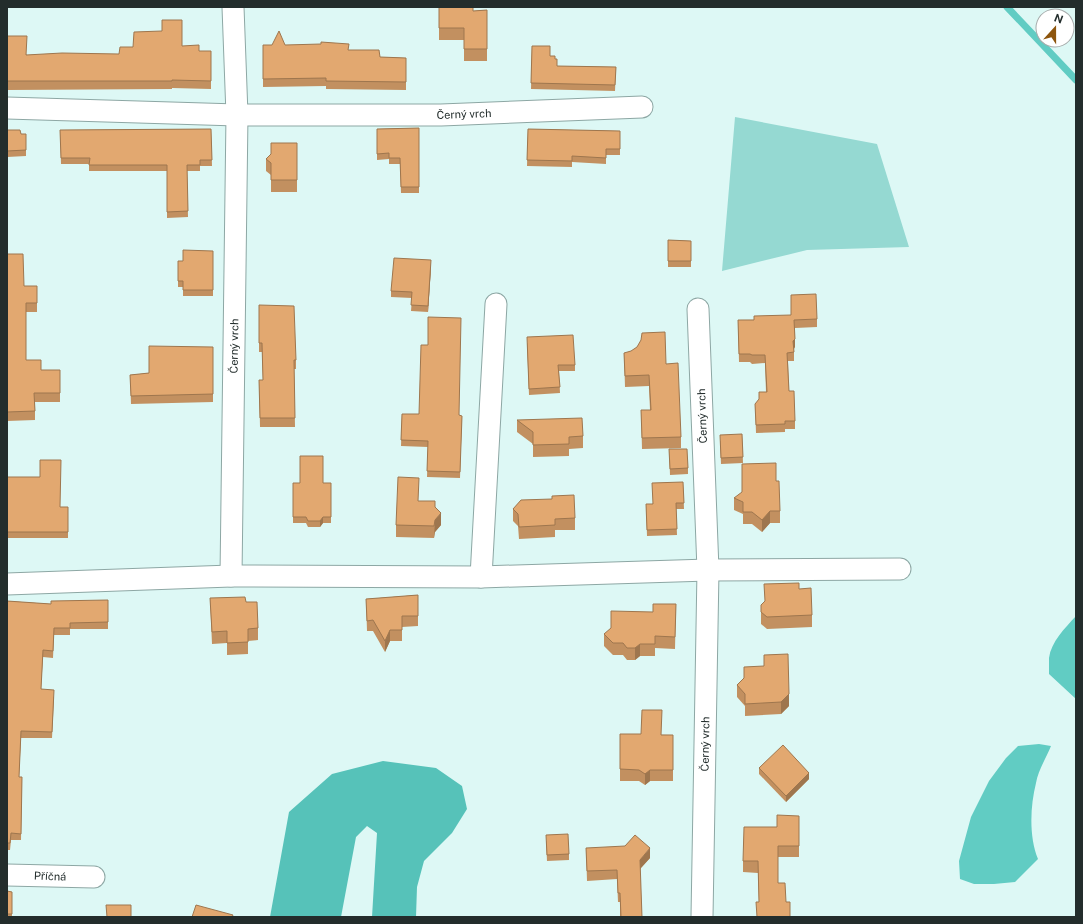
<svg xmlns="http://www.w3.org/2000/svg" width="1083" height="924" font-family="'Public Sans',sans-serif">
<rect width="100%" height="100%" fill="#ddf8f5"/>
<polygon fill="#95d9d2" points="735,117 877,144 909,247 807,250 722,271"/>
<polygon fill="#56c2b9" points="383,761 436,768 462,786 467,809 452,833 424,861 417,887 416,917 372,917 377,833 367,826 356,837 341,917 270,917 289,812 332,774"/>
<g fill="#61ccc3">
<path d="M 1076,616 L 1076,699 L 1049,674 C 1049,669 1049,664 1049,658 C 1051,642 1065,628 1076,616 Z"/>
<path d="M 1039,744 L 1051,746 C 1046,758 1038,771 1036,783 C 1030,807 1029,837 1038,859 L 1015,882 L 994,884 L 974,884 L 960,879 L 959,861 L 971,817 L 989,781 L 1006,758 L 1018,746 Z"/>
</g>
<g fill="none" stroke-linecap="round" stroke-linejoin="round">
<polyline stroke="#61ccc3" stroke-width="7" points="1007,7 1076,80"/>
<defs>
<g id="minor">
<polyline points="7,108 237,115 441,115 642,107"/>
<polyline points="698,309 708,570 702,917"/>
<polyline points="231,576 237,115 233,7"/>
<polyline points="481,577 496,304"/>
<polyline points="7,584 231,576 481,577 708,570 900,569"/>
<polyline points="7,875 94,877"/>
</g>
</defs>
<use href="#minor" stroke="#8da7a4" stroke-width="23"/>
<use href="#minor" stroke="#fff" stroke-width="21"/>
</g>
<g fill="#c29060">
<polygon points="439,7 473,11 487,10 487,61 464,61 464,40 439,40"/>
<polygon points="7,36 27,55 119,54 133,47 182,46 199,51 211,51 211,89 172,88 172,89 7,90"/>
<polygon points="263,45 285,45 349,50 380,57 406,58 406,90 326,89 326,86 263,87"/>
<polygon points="532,46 555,59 557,66 616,67 615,91 531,89"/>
<polygon points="419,128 419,193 401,193 400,164 389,164 389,159 377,160 377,129"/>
<polygon points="211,129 212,166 200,166 200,171 187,171 188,217 167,218 167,171 89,171 89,164 61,164 60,130"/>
<polygon points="528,129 620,131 620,155 606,155 606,164 572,162 572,167 527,166"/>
<polygon points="7,130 21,134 26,134 26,156 7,157"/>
<polygon points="297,143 297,192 271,192 271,175 266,171 266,159"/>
<polygon points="668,240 691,241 691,267 668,267"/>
<polygon points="213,251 213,296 183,296 183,287 178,287 178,261 183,261"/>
<polygon points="7,254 24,286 37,286 37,312 26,312 26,360 41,370 60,370 60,402 35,402 35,420 7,421"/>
<polygon points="431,267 428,312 411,311 412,298 391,297 391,291"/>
<polygon points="259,305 296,360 296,369 294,369 295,427 260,427 259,380 263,380 262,352 259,352"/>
<polygon points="817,319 817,327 795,328 795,347 794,349 794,361 788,361 789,391 795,421 795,429 785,429 785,432 756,433 755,404 759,400 759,392 766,392 765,363 752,364 750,362 739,362 738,320"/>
<polygon points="527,343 575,365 575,371 559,371 560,393 529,395"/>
<polygon points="213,347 213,402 131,404 130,375 149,373"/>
<polygon points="624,353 666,364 681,437 681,448 642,449 641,410 650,410 649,386 625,387"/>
<polygon points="402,414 462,416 460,478 427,477 428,447 401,446"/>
<polygon points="517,420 583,436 583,448 569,449 569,456 533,457 533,444 517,432"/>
<polygon points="742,434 743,463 721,464 720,441"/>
<polygon points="669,449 688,468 688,474 670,475"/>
<polygon points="7,477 60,507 68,507 68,538 7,538"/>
<polygon points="776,481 780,511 780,523 770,523 762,532 752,524 743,524 743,514 734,510 734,498"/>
<polygon points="683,482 684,509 676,509 677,535 647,536 646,504 652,504"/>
<polygon points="293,483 331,483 331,523 323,523 320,527 308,527 306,523 293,523"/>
<polygon points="552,496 575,518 575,530 555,530 555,537 519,539 518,526 513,521 513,509 552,499"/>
<polygon points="419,501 435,507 441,525 435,532 434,538 396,537 396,525"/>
<polygon points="799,589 812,615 812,627 767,629 761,624 761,605"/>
<polygon points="418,595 418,626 402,627 402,641 390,641 385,652 373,631 367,631 366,599"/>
<polygon points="210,598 246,602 258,628 258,640 248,641 248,654 227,655 227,643 212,644"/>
<polygon points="108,600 108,629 70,629 70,635 54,635 53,658 43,657 41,689 54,697 52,738 21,738 19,777 22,777 21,840 11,840 10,850 7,850 7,601 51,604"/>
<polygon points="676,604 675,649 655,648 655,656 640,656 635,660 627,660 623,655 613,655 604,646 604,634 653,612"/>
<polygon points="744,678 789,706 781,714 745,716 745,706 737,697 737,685"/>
<polygon points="620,734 673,735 673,781 650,781 645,785 639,781 620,781"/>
<polygon points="759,768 809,779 786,802 759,774"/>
<polygon points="799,816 799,857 778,857 759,902 758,873 743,872 743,861"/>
<polygon points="546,841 569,854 569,860 547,861"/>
<polygon points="586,848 650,858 640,869 642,917 620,917 620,902 618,902 617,879 587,881"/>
<polygon points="7,891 12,892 12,917 7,917"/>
</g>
<g fill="#9e764e">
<polygon points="431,260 431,267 428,312 428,306"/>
<polygon points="795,339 795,347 793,349 793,341"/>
<polygon points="770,511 770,523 762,532 762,520"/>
<polygon points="441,513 441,525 435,532 434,538 435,520"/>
<polygon points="323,517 323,523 320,527 320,521"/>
<polygon points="390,630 390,641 385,652 385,641"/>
<polygon points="640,644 640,656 635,660 635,648"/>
<polygon points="789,694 789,706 781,714 781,702"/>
<polygon points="650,770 650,781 645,785 645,774"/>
<polygon points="809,773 809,779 786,802 786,796"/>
<polygon points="650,848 650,858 640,869 640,860"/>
</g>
<g fill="#e2a870" stroke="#9e764e">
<polygon points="439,7 473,7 473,11 487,10 487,49 464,49 464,28 439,28"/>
<polygon points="162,20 182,20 182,46 199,45 199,51 211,51 211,81 172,80 172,81 7,81 7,36 27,36 26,55 62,53 119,54 120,47 133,47 134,32 162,31"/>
<polygon points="279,31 285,45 321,44 321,42 349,44 348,50 379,50 380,57 406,58 406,82 326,81 326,78 263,79 263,45 272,45"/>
<polygon points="532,46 550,46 550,56 555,56 555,59 557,59 557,66 616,67 615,85 531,83"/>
<polygon points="419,128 419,187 401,187 400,158 389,158 389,153 377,154 377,129"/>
<polygon points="211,129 212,160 200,160 200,165 187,165 188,211 167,212 167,165 89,165 90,158 61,158 60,130"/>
<polygon points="528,129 620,131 620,149 606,149 606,158 572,156 572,161 527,160"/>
<polygon points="7,130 20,130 21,134 26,134 26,150 7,151"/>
<polygon points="271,143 297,143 297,180 271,180 271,163 266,159 271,154"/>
<polygon points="668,240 691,241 691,261 668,261"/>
<polygon points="183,250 213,251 213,290 183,290 183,281 178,281 178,261 183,261"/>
<polygon points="7,254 23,254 24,286 37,286 37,303 26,303 26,360 41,360 41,370 60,370 60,393 34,393 35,411 7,412"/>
<polygon points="394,258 431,260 428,306 411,305 412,292 391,291"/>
<polygon points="816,294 817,319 794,320 795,339 793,341 794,352 787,353 789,391 794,391 795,421 785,421 785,424 756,425 755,404 759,399 759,392 767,392 765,355 752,355 750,354 739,354 738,320 754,320 754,316 791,315 791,295"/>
<polygon points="259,305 294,306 296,360 294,360 295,418 260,418 259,380 263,380 262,343 259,343"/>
<polygon points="428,317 461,318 459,415 462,416 460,472 427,471 428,441 401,440 402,414 419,414 421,345 428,345"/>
<polygon points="665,332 666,364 678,363 681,437 642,438 641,410 651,410 649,375 625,376 624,353 631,351 637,347 641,340 642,333"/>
<polygon points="573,335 575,365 558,365 560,387 529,389 527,337"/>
<polygon points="149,346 213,347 213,394 131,396 130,375 149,373"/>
<polygon points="582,418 583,436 569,437 569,444 533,445 533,432 517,420"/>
<polygon points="742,434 743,457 721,458 720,435"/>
<polygon points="669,449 687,449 688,468 670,469"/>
<polygon points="300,456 323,456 323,483 331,483 331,517 323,517 320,521 308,521 306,517 293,517 293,483 300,483"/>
<polygon points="40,460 61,460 60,507 68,507 68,532 7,532 7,477 40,477"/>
<polygon points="776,463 776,481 779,481 780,511 770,511 762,520 752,512 743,512 743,502 734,498 742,492 742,464"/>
<polygon points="398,477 419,478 418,501 435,501 435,507 441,513 435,520 434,526 396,525"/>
<polygon points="683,482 684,503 676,503 677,529 647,530 646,504 653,504 652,483"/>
<polygon points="574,495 575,518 555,519 555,525 519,527 518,514 513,509 521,500 552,499 552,496"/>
<polygon points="799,583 799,589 811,588 812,615 767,617 761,612 761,605 765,601 764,584"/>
<polygon points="418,595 418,616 402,616 402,630 390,630 385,641 373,620 367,621 366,599"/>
<polygon points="245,597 246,602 257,602 258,628 248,629 248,642 227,643 227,631 212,632 210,598"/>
<polygon points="108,600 108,622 70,623 70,628 54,628 53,651 43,650 41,689 54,690 52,732 21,731 19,777 22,777 21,834 11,833 10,843 7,843 7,601 51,604 51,601"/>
<polygon points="653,604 676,604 675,637 655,636 655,644 640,644 635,648 627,648 623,643 613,643 604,634 611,628 611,611 653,612"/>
<polygon points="788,654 789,694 781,702 745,704 745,694 737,685 744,678 744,667 764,666 764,655"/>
<polygon points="642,710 662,710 661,735 673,735 673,770 650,770 645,774 639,770 620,769 620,734 641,734"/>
<polygon points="783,745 809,773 786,796 759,768"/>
<polygon points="777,815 799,816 799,846 778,846 778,883 785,883 786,902 790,902 790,917 757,917 756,902 759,902 758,861 743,861 744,827 777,827"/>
<polygon points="568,834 569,854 547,855 546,835"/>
<polygon points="635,835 650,848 640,860 642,917 621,917 620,893 618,893 617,870 587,871 586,848 625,846"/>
<polygon points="7,891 12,892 12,914 7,914"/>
<polygon points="106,905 131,905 131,917 107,917"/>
<polygon points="196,905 233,915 232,917 192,917"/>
</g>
<g text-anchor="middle" stroke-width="3" stroke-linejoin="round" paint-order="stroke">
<g font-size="11" fill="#232d2c" stroke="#fff">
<text transform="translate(464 114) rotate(-2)" y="4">Černý vrch</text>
<text transform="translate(234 346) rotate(-89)" y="4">Černý vrch</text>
<text transform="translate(702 416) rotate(-92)" y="4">Černý vrch</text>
<text transform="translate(705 744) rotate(-89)" y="4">Černý vrch</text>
<text transform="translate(50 876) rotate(2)" y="4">Příčná</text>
</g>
</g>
<rect width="1083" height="924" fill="none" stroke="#232d2c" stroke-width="16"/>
<g transform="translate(1055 28) rotate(21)"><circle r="19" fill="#ffffff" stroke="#a7abab"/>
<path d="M0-3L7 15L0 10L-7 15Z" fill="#8d550d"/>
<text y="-6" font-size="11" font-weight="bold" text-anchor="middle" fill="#232d2c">N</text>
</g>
</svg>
